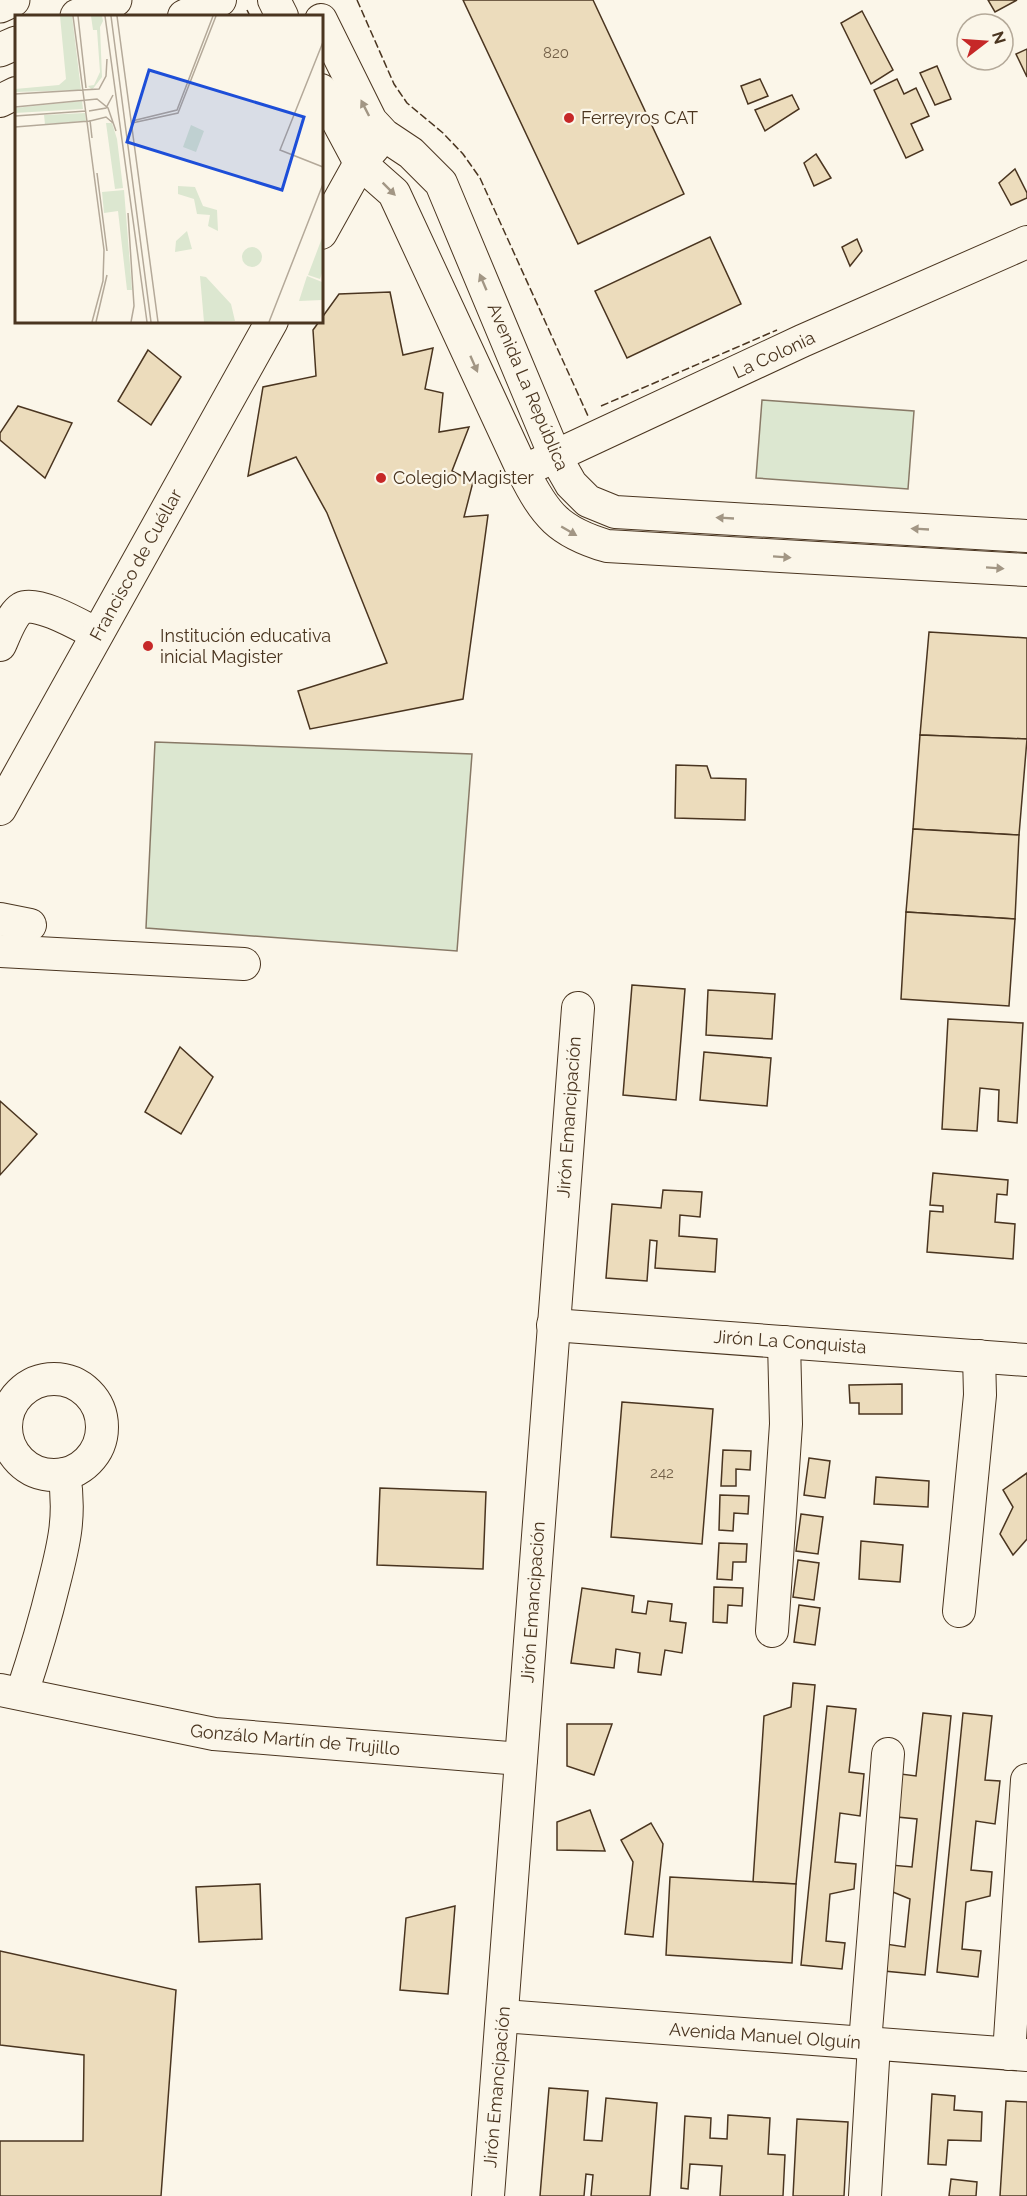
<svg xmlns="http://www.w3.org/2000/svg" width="1027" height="2196" font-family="Raleway,sans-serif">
<rect width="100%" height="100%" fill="#fbf6e9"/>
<g fill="#dce7d0" stroke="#887966" stroke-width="1.5">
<polygon points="762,400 914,411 908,489 756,478"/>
<polygon points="155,742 472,754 457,951 146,928"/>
</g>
<g fill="#ecdcbc" stroke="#4a3520" stroke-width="1.5">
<polygon points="463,0 593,0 684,194 578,244"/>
<polygon points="988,0 1017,0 995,12"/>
<polygon points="862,11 893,70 871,84 841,23"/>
<polygon points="1027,49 1027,77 1016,54"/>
<polygon points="937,66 951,99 935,105 920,73"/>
<polygon points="760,79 768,96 748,104 741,86"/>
<polygon points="897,79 904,94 916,88 929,116 911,124 923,150 906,158 874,90"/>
<polygon points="792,95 799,109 765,131 755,110"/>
<polygon points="816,154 831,178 814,186 804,163"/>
<polygon points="1015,169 1027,193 1027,198 1011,205 999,183"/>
<polygon points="710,237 741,304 627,358 595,291"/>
<polygon points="857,239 862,251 850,266 842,247"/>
<polygon points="390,292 403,355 433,348 425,389 443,393 439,432 469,427 452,471 473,482 464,517 488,515 463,699 310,729 298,691 387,663 327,513 296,457 248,476 263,387 316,376 313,330 339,294"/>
<polygon points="148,350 181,377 151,425 118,401"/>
<polygon points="18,406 72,423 45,478 0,440 0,433"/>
<polygon points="929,632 1027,638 1027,739 920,735"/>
<polygon points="920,735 1027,739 1019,835 913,829"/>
<polygon points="676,765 707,766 711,778 746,779 745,820 675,818"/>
<polygon points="913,829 1019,835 1015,919 906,912"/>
<polygon points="906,912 1015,919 1009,1006 901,999"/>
<polygon points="632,985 685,989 676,1100 623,1095"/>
<polygon points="708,990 775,994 772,1039 706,1035"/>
<polygon points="948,1019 1023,1023 1017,1123 998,1121 999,1090 980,1088 977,1131 942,1129"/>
<polygon points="180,1047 213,1077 181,1134 145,1112"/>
<polygon points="704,1052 771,1058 767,1106 700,1100"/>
<polygon points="0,1101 37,1134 0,1175"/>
<polygon points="933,1173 1008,1180 1007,1195 997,1194 995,1222 1015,1224 1013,1259 927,1252 930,1211 943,1212 943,1206 930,1205"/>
<polygon points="663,1190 702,1192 700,1217 680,1215 679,1236 717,1239 715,1272 655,1268 657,1241 650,1240 647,1281 606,1278 612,1204 661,1208"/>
<polygon points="902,1384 902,1414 859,1414 859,1403 850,1403 849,1385"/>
<polygon points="622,1402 713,1409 702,1544 611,1537"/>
<polygon points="723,1450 751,1451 750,1470 736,1469 736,1486 721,1486"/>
<polygon points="809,1458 830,1461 825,1498 804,1495"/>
<polygon points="1027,1473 1027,1539 1013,1555 1000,1534 1013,1507 1003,1490"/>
<polygon points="876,1477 929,1481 928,1507 874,1504"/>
<polygon points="380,1488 486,1492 483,1569 377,1565"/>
<polygon points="720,1495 749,1496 748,1514 734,1513 733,1531 719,1530"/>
<polygon points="801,1514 823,1517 818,1554 796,1551"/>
<polygon points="861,1541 903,1545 900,1582 859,1579"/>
<polygon points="719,1543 747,1544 746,1562 733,1562 732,1580 717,1579"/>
<polygon points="798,1560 819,1563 814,1600 793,1597"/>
<polygon points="714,1587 743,1588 742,1606 728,1605 727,1623 713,1622"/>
<polygon points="582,1588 634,1596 632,1612 646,1614 648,1601 672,1604 670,1621 686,1623 682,1653 665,1650 661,1675 638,1672 640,1653 616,1649 614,1668 571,1663"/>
<polygon points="799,1605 820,1608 815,1645 794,1642"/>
<polygon points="793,1683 815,1685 796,1884 753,1882 764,1716 791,1707"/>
<polygon points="827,1706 856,1709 849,1772 864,1774 860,1816 840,1813 835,1862 856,1864 854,1889 830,1894 826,1941 845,1943 842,1969 801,1965"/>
<polygon points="923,1713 951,1716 925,1975 884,1971 886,1944 905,1947 910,1899 888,1890 891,1865 912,1867 917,1819 897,1817 901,1774 916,1776"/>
<polygon points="963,1713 992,1716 985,1780 1000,1781 995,1824 976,1821 971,1870 992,1872 990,1896 966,1902 962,1949 981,1951 978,1977 937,1972"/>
<polygon points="567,1724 612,1724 594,1775 567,1766"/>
<polygon points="590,1810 605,1851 557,1850 557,1822"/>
<polygon points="651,1823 663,1844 653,1937 625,1934 633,1862 621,1840"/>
<polygon points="670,1877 796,1884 792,1963 666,1955"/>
<polygon points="260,1884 262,1939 199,1942 196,1887"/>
<polygon points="455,1906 448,1994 400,1990 406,1918"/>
<polygon points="0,1951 176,1990 161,2196 0,2196 0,2141 83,2141 84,2055 0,2045"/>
<polygon points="549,2088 588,2091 584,2140 602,2141 606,2098 657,2103 650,2196 591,2196 593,2175 586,2174 584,2196 540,2196"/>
<polygon points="932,2094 955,2096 954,2110 982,2112 981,2141 948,2140 946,2165 928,2164"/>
<polygon points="1006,2101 1027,2102 1027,2196 1000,2196"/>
<polygon points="728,2115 770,2118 768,2154 785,2155 783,2196 720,2196 722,2166 690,2164 688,2189 681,2188 685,2116 711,2118 710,2138 727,2139"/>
<polygon points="797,2119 848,2122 844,2196 793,2196"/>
<polygon points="951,2179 977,2182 976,2196 949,2196"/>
</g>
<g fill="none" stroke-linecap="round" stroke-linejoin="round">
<defs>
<g id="minor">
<polyline points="274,0 282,16"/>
<polyline points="184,16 220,0"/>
<polyline points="321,20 371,121 384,135 411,153 441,183 555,456 571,484 588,501 615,512 1027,536"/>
<path d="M 321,90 L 360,163 L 394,193 L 523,471 C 545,515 559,532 607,546 L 1027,570"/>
<polyline points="0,101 16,93"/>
<polyline points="321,233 360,163 374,147"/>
<polyline points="536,465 802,341 1027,242"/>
<path d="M 0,645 C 5,634 12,614 22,608 C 37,600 83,627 97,634"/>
<polyline points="0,809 272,321"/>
<polyline points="0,919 30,925"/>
<polyline points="0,951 244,964"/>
<polyline points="553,1325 1027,1360"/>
<circle cx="54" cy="1427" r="48"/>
<polyline points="959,1611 980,1395 979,1356"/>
<polyline points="772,1631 786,1424 784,1342"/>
<polyline points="0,1690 214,1734 521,1759"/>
<path d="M 22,1693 C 34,1657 45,1620 54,1583 C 64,1544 71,1515 64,1474"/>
<polyline points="503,2016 1027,2055"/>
<polyline points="865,2043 888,1754"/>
<polyline points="1009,2054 1027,1780"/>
<polyline points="488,2196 578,1008"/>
<polyline points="865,2196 874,2044"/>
</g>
<g id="highway">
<polyline points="0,6 13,0"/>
<polyline points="77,16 115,0"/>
<polyline points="0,50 16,43"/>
</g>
</defs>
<use href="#minor" stroke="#4a3520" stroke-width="34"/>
<use href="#highway" stroke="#4a3520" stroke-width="35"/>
<use href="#minor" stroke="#fbf6e9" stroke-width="32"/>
<use href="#highway" stroke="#fbf6e9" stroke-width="33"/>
<g stroke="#4a3520" stroke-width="1.5" stroke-dasharray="8 3" stroke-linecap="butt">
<polyline points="357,0 394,84 407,103 443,133 463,154 480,178 588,416"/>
<polyline points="247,10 250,16"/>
<polyline points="601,406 777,330"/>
</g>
</g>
<defs><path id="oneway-solid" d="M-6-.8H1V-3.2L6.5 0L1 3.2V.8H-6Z" transform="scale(1.5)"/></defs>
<g fill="#a29684">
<use href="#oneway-solid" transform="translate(365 108) rotate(-117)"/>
<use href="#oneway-solid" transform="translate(389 189) rotate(45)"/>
<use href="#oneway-solid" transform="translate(483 282) rotate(-113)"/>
<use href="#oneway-solid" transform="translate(474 364) rotate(66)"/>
<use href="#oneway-solid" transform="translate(725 518) rotate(-177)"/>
<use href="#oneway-solid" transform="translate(920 529) rotate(-177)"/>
<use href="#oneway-solid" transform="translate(569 531) rotate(30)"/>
<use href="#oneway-solid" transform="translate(782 557) rotate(4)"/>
<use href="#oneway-solid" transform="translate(995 568) rotate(4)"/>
</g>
<g fill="#c62828" stroke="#fbf6e9" stroke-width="2">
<circle cx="569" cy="118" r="6"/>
<circle cx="381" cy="478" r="6"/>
<circle cx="148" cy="646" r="6"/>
</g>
<g text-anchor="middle" stroke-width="4.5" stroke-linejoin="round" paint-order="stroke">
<g font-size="15" fill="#725f47">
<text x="556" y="58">820</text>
<text x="662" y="1478">242</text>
</g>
<g font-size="18" fill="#4a3520" stroke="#fbf6e9" text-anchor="start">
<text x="581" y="124">Ferreyros CAT</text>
<text x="393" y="484">Colegio Magister</text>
<text x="160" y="642">Institución educativa<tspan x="160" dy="21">inicial Magister</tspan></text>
</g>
<g font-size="18" fill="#4a3520" stroke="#fbf6e9">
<text transform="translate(774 355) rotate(-25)" y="6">La Colonia</text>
<text transform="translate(528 387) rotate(67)" y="6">Avenida La República</text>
<text transform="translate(136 565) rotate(-61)" y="6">Francisco de Cuéllar</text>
<text transform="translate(569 1117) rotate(-86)" y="6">Jirón Emancipación</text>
<text transform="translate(790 1342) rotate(4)" y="6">Jirón La Conquista</text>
<text transform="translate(533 1602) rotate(-86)" y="6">Jirón Emancipación</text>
<text transform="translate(295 1740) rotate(5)" y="6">Gonzálo Martín de Trujillo</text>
<text transform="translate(765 2036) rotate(4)" y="6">Avenida Manuel Olguín</text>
<text transform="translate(497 2087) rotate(-85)" y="6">Jirón Emancipación</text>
</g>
</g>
<g transform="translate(15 15)">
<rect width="308" height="308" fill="#fbf6e9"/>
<path d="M 45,1 L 57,1 L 66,75 L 0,77 L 0,74 L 44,70 L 51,64 ZM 76,1 L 87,1 L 88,6 L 85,12 L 87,62 L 77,75 L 73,71 L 79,70 L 85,57 L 82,15 L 78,15 ZM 67,86 L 68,94 L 0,98 L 0,93 ZM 70,98 L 71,106 L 30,109 L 29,100 ZM 91,108 L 97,108 L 102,124 L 108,173 L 100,174 ZM 176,110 L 189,116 L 181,137 L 168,132 ZM 163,171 L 180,172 L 188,191 L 202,195 L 203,216 L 193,211 L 195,200 L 182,199 L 179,184 L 163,179 ZM 109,175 L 117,275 L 112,275 L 103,196 L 89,198 L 87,177 ZM 172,216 L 177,234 L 160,237 L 161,226 ZM 307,223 L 307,258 L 305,264 L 293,260 ZM227 242a10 10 0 1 1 20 0a10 10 0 1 1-20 0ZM 185,261 L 191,262 L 216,289 L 220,306 L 189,307 ZM 292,261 L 307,267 L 307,285 L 284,286 Z" fill="#dce7d0"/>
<path fill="none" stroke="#b4a999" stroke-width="1.5" d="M 58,1 L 89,235 L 88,266 L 77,307M 63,1 L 71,73M 90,1 L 132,307M 96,1 L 136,307M 102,1 L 143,307M 308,27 L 265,135 L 308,152M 0,79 L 84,74 L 91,61 L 92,44M 0,92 L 82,84 L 93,93 L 101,116M 74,96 L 91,93 L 98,80M 0,101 L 71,96M 75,105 L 77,123M 75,106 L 91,102 L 98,108M 117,106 L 162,95 L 198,1M 117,108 L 163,98 L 201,1M 0,112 L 75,106M 82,158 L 92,236M 113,198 L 119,291 L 116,307M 81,307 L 92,260M 254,307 L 308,169"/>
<path fill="#1d4ed8" fill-opacity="0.15" stroke="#1d4ed8" stroke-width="3" d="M 134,55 L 289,102 L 267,175 L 112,127 Z"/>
<rect width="308" height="308" fill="none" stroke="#4a3520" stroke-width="3"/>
</g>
<g transform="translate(985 42) rotate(73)"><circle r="28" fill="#fbf6e9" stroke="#b4a999" stroke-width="1.5"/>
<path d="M0-4.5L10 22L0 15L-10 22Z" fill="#c62828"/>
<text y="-9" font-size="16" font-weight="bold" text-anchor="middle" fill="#4a3520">N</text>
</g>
</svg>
